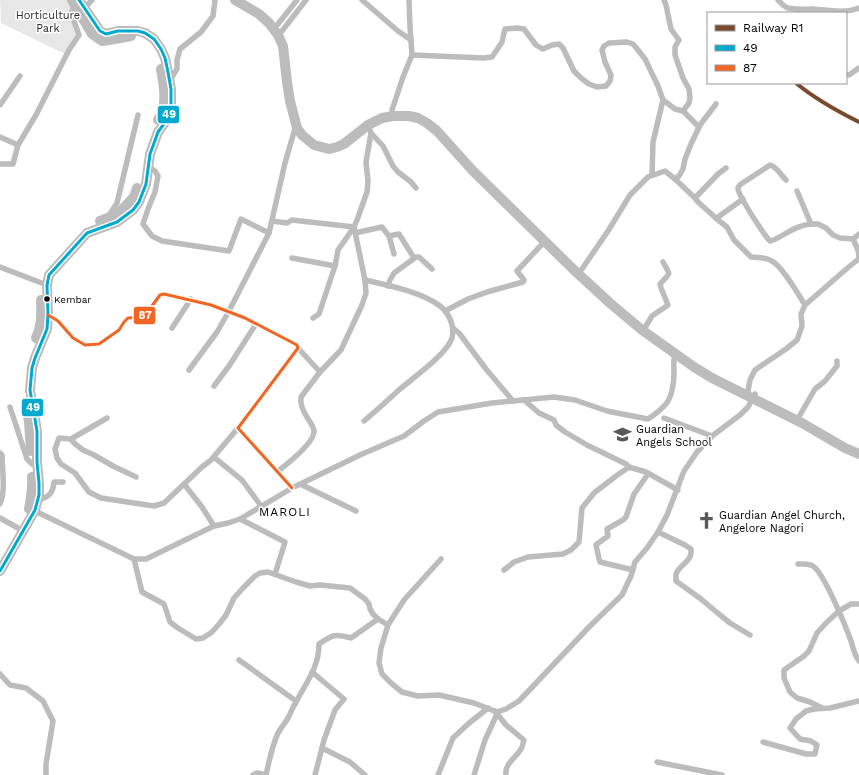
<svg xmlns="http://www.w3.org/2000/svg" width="859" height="775" font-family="'Work Sans',sans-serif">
<rect width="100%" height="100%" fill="#fff"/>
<polygon fill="#e7e7e7" points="0,0 69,0 72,6 69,14 76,35 65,54 1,23"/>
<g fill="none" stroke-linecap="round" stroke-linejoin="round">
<g stroke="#bcbcbc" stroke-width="5.5">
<polyline points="362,0 398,31 411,40"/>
<polyline points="664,0 666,5 671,29 679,40 675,47 675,55 683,78 689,89 690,98 689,103 683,111 699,127"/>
<path d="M 778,0 C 781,3 784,7 788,8 C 796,10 804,9 813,9 C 829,10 843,14 859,8"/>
<polyline points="84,8 92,0"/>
<polyline points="278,24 297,0"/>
<polyline points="282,31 306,0"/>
<polyline points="412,55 484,58 492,57 502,42 505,29 517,28 524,29 536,45 541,48 543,49 552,45 559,44 563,48 574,71 581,78 589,84 597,87 606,86 610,81 611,75 605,62 602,50 604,46 609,43 627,42 633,44 638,50 645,59 658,86 663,100 675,109 683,111"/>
<polyline points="846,74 849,75 859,68"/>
<polyline points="170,80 177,69 177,60 180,49 201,32 213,16 215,0"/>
<polyline points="0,105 20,76"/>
<polyline points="392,110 403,77 412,55 410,27 409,0"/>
<polyline points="371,133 383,146 393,166 398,172 411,182 416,188"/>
<polyline points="0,137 18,145"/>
<polyline points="0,164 13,164 18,145 36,115 69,50 79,35 71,13 75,5"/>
<polyline points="149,167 155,171 158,176 155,192 148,209 143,224 152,236 162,241 229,251 241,219 269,233"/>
<polyline points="652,175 653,142 663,100"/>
<polyline points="675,179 679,176 683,169 685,159 691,144 700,125 716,104"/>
<path d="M 786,180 C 781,175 776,166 770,165 L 741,184 C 739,186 738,186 738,189 C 740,198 764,235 770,241 C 775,240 778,238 783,235 C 791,230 801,225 811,224"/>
<polyline points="797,191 811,224 818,224 826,228 833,235 840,238 853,239 859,234"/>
<polyline points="695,198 718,174 726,168"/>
<polyline points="108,217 117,203 138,115"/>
<polyline points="717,219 718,217 743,199"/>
<polyline points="272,221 287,223 292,220 354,227 365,280 366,293 362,305 341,350 320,372 298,348"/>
<polyline points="355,233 382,227 389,236 399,234 414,258"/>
<polyline points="389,236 394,254"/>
<polyline points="853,239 858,250 859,257"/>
<polyline points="292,258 335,266"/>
<polyline points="0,267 47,285"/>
<path d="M 582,269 L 608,231 L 630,195 L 648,177 L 665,171 L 675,179 L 695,198 L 698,202 L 718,220 L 727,227 L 734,240 L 751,257 C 757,258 765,257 770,260 C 782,265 798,294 805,305"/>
<polyline points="388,286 390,280 394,273 416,257 419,257 432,269"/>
<polyline points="445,311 468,299 487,292 523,282 524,280 517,271 545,241"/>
<polyline points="48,315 58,321 73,338 85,345 99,344 119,330 124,322 128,318 143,317 146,314 160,295 164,294 211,305 245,318 297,345 298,348 238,428 292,488"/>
<polyline points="313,318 319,314 335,266 338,250 354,227 357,220 367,192 368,181 366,162 371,133 368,125"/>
<path d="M 646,326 L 652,316 L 668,305 L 661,288 L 660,284 C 671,271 671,277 663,262"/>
<polyline points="172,328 191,299"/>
<polyline points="453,328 459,333 486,369 513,401"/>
<polyline points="189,370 217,332 229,311 269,233 285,163 296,125"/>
<polyline points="214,386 229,366 256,324"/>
<polyline points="748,391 750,380 755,370 786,349 797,340 802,326 801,314 805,305 844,271 856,261 859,259"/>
<polyline points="524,400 539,413 554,420 556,425 565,432 587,445 626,464 629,467"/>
<polyline points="10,407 27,459 32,464"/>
<polyline points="800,415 815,389 825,381 837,366 837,361"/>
<polyline points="107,418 71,439 59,438 55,449 57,458 61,464 75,473 89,492 101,498 154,506 164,503 202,467 211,460 238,428"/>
<polyline points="664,418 712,436"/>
<path d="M 364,421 C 376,411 388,400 400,389 C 413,378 447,354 452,338 C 455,326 449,313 440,306 C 422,292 387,285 365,280"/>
<polyline points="71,439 74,443 83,450 94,455 113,466 136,477"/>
<path d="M 0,453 L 2,455 C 2,470 6,490 0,504"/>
<polyline points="214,457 242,480 261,506"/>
<path d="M 277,472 C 286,465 315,442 314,431 C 314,427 309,421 307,417 C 303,411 300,404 301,397 L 320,372"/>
<polyline points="184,484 202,507 214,526"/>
<polyline points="300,484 356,511"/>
<path d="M 38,501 C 49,496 53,494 54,482 L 63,482"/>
<path d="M 33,510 L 134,559 L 146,559 L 214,526 L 228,523 L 240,519 L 292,488 L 360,455 L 404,436 L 424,421 L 438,412 L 492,403 L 554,397 L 575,400 L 607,411 L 648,419 C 654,415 660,411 665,405 C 672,398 674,382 674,373 C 674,366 673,360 675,354"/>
<polyline points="0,518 18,528"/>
<polyline points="240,519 285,542 275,574"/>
<path d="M 658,532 L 685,545 L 691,549 C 693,561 680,564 676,574 C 676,575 676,580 676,581 L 683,586 L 701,599 L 714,610 L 730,623 L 750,635"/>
<polyline points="134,559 142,592 164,604 170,622 178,628 196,639 203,638 212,632 220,623 226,615 234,598 243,588 255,576 260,573 268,572 296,582 310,586 320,585 350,588 365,599 369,604 370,609 373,614 378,619 388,625"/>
<polyline points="441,559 404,600 388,625 381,648 379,663 382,674 391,683 402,692 418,696 439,695 474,703 497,712 506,709 519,701 590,626 622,595 631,576 635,562 647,548 658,532 667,515 684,471 697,452 712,436 740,415 748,407 755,394"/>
<path d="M 798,564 C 803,564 809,563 813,566 C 824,573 846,627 851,641 C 853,647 854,655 859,661"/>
<polyline points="504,570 514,562 528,557 563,554 571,550 579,542 582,508 594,493 616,476 629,467 646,472 678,490"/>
<polyline points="633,570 600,562 599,559 596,545 597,544 608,536 607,529 623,520 626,517 634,494 646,477"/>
<polyline points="239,660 296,701"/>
<polyline points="312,672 344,699 335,710 324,740 315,775"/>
<polyline points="0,674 10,685 26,688 43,701 53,721 46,764 46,775"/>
<polyline points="822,708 810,702 797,698 790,692 784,678 784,670 804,656 809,651 817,633 827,622 839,611 851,604 859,604"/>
<path d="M 495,711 L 506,725 L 524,740 C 523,741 523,746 522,747 C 518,757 504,763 506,775"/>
<polyline points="763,742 806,754 815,754 817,745 811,741 800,739 790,728 796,719 806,711 814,709 830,708 859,701"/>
<polyline points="322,748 350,762 365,775"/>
<polyline points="657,762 722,775"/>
<polyline points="253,775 257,773 266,775"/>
<path d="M 266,775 C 269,761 272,746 278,733 C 281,728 285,723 288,718 C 291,713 292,708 295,704 C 305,684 319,668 319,644 C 332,635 335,633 351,638 L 378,619"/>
<polyline points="438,775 453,738 468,724 488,708"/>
<polyline points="474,775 485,740 497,714"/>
</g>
<g stroke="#bcbcbc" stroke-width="10">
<polyline points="72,0 92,34 102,41 115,39 131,36"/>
<polyline points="235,0 259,14 269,23 278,35 283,46 287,82 290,101 297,128 302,135 314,145 329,149 337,147 344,144 368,125 382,118 393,116 409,116 418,118 427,123 437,131 473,171 573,269 611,304 642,330 694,367 712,378 802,423 845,448 859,454"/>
<path d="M 158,120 C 168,106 164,85 161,69"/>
<polyline points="100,221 118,214 134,197 137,188"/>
<path d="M 36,338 C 42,326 42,313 41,300"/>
<polyline points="28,415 29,422 31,451"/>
<path d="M 29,509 C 31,498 33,488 32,477"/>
<polyline points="0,571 35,510 39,495 39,483 37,462 37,431 30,390 32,368 35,358 47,329 48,315 47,285 49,275 87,233 117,222 133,210 139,202 146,184 150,154 153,146 158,132 166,121 171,109 171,89 168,72 165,58 161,49 154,39 145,33 138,31 118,31 106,34 100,31 79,0"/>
</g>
<defs>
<polyline id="bus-1" points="0,571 35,510 39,495 39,483 37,462 37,431 30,390 32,368 35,358 47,329 48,315 47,285 49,275 87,233 117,222 133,210 139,202 146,184 150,154 153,146 158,132 166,121 171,109 171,89 168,72 165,58 161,49 154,39 145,33 138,31 118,31 106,34 100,31 79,0"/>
<polyline id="bus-2" points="48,315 58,321 73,338 85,345 99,344 119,330 124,322 128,318 143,317 146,314 160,295 164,294 211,305 245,318 297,345 298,348 238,428 292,488"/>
</defs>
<use href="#bus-1" stroke="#fff" stroke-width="6"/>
<use href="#bus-2" stroke="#fff" stroke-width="6"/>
<use href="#bus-1" stroke="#00a9ce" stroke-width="3"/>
<use href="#bus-2" stroke="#f26522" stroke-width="3"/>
<defs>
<path id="rail-1" d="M 796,83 C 815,99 837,111 859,122"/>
</defs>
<use href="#rail-1" stroke="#fff" stroke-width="7"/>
<use href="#rail-1" stroke="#7a4b2a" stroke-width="4"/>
</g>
<defs>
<symbol id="school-bare" viewBox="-9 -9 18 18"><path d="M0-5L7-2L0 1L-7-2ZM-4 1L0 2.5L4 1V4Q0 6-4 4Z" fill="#595959" stroke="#fff" stroke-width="2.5" paint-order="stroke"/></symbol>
<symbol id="church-bare" viewBox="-9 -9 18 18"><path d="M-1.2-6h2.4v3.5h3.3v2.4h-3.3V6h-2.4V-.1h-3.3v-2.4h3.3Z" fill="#595959" stroke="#fff" stroke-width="2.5" paint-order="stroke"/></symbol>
</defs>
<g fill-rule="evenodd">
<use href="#school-bare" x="610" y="422" width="25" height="25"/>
<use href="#church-bare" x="694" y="508" width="25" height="25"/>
</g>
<circle fill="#000" stroke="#fff" stroke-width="1.5" cx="47" cy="299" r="3.5"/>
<g text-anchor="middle" stroke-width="3" stroke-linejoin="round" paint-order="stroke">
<g font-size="10" fill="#000" stroke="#fff" text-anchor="start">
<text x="54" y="303">Kembar</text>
</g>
<g font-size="11" fill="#2b2b2b" stroke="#fff">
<text x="48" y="19">Horticulture<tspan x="48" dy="13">Park</tspan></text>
</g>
<g font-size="11" fill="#000" stroke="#fff" text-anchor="start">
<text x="636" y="433">Guardian<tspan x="636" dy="13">Angels School</tspan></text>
<text x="719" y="519">Guardian Angel Church,<tspan x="719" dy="13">Angelore Nagori</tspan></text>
</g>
<g font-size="12" letter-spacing="1" fill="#000" stroke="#fff">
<text x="285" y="516">MAROLI</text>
</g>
</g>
<g stroke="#fff" stroke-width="1.5">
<rect x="157" y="105" width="23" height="19" rx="4" fill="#00a9ce"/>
<rect x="133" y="306" width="23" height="19" rx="4" fill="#f26522"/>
<rect x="21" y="398" width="23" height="19" rx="4" fill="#00a9ce"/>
</g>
<g font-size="11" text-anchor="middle" font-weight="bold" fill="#fff">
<text x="169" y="118">49</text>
<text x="145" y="319">87</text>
<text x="33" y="411">49</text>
</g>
<rect x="707" y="12" width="140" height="72" fill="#ffffff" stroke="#999999"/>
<rect x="715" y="25" width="20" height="6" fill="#7a4b2a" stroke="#999999"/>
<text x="743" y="32" font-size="12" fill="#000000">Railway R1</text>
<rect x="715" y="45" width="20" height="6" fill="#00a9ce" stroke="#999999"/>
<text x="743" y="52" font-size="12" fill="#000000">49</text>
<rect x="715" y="65" width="20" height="6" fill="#f26522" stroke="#999999"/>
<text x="743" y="72" font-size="12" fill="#000000">87</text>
</svg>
